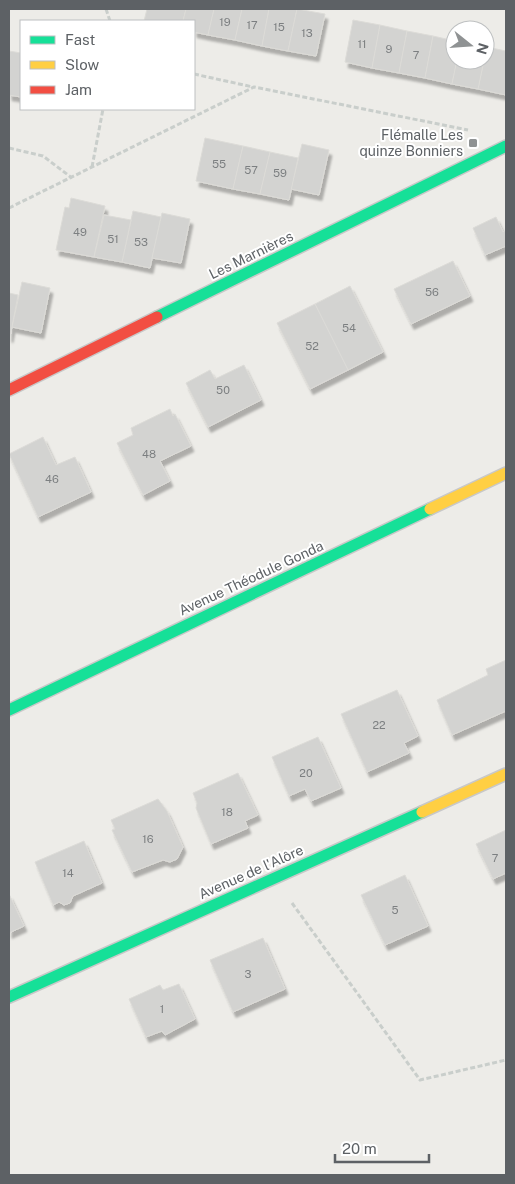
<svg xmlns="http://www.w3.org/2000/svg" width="515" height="1184" font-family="'Public Sans',sans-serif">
<defs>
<filter id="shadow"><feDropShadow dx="3" dy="5.5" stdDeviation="1" flood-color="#0004"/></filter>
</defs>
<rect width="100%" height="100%" fill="#edece8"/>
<g fill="#d3d3d1" stroke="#dcdbd7" filter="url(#shadow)">
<polygon points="147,9 186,9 183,21 144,21"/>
<polygon points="186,9 214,9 208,35 194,32 194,21 183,21"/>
<polygon points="214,9 242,9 235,40 208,35"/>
<polygon points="242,9 269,9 262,46 235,40"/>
<polygon points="269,9 297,9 288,51 262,46"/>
<polygon points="297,9 325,14 316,56 288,51"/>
<polygon points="353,20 380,25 372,68 345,62"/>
<polygon points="380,25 407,31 399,73 372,68"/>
<polygon points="407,31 433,36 425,78 399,73"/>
<polygon points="433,36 455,41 455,60 457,60 452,84 425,78"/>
<polygon points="487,47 506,51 506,95 478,89"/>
<polygon points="9,51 21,53 21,97 9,95"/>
<polygon points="457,60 484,60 478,89 452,84"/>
<polygon points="205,138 243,146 233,189 196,181"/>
<polygon points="302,144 329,150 319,195 291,189"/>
<polygon points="243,146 270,152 260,194 233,189"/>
<polygon points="270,152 298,158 289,200 260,194"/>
<polygon points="71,198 105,206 94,257 56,250 65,207 69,208"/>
<polygon points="133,211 161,217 150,268 122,262"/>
<polygon points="162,213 190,219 181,263 152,258"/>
<polygon points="104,215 131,220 122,262 94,257"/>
<polygon points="496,217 503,232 506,230 506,246 485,255 473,228"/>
<polygon points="453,261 470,296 411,324 394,289"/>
<polygon points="22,282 50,288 41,333 12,327"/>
<polygon points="350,286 383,352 348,370 315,304"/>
<polygon points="9,293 18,295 10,337 9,337"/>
<polygon points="315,304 348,370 310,389 277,323"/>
<polygon points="244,365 261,400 208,427 186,383 210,370 215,379"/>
<polygon points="170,409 173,416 175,414 191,446 160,461 170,481 143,495 117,443 133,435 131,428"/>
<polygon points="43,437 56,465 75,457 91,492 38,517 9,454"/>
<polygon points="506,660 506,711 452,735 437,700 488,675 486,669"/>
<polygon points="397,690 418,736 404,743 409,753 367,772 341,714"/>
<polygon points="318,737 341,788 311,801 305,789 289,796 272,757"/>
<polygon points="238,773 258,815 245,821 248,828 211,844 196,808 197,803 193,793"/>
<polygon points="158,799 167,811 183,847 177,859 170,862 163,860 132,872 112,830 115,829 111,820"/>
<polygon points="506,830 506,873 493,879 476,844"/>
<polygon points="84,841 102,883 73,896 70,903 64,905 59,902 53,905 35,862"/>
<polygon points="405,875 428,926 385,945 361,895"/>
<polygon points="9,894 24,926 9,933"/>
<polygon points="263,938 285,989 233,1012 210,960"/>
<polygon points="179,984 195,1019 165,1035 162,1031 146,1037 129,999 160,985 163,990"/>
</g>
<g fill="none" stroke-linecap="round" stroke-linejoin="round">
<defs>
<g id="fast">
<polyline points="157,317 506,146"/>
<polyline points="9,710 430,509"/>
<polyline points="9,997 422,812"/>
</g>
<g id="slow">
<polyline points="430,509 506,473"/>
<polyline points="422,812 506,774"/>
</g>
<polyline id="jam" points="9,390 157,317"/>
</defs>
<use href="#fast" stroke="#c8c8c8" stroke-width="14"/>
<use href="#slow" stroke="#c8c8c8" stroke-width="14"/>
<use href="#jam" stroke="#c8c8c8" stroke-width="14"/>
<g stroke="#c9cecb" stroke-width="3" stroke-dasharray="5 2.5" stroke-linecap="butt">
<polyline points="106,9 110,21"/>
<polyline points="194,74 253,87"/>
<polyline points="9,148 43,156 72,178"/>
<polyline points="92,167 103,109"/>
<polyline points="9,208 254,87 468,130"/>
<polyline points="292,903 420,1080 506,1060"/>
</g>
<use href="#fast" stroke="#16e098" stroke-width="11"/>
<use href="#slow" stroke="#ffcf43" stroke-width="11"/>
<use href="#jam" stroke="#f24e42" stroke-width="11"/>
</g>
<rect fill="#8f9293" stroke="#fff" stroke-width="2" x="468" y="138" width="10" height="10" rx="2.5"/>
<g text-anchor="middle" stroke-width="4" stroke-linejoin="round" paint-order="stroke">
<g font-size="11" fill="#7c7f81">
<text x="225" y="26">19</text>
<text x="252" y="29">17</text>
<text x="279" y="31">15</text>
<text x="307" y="37">13</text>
<text x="362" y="48">11</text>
<text x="389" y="53">9</text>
<text x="416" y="59">7</text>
<text x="219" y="168">55</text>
<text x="251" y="174">57</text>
<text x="280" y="177">59</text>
<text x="80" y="236">49</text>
<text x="113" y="243">51</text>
<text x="141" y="246">53</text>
<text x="432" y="296">56</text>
<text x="349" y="332">54</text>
<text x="312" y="350">52</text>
<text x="223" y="394">50</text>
<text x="149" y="458">48</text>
<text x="52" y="483">46</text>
<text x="379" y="729">22</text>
<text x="306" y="777">20</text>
<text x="227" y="816">18</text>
<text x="148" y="843">16</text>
<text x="495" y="862">7</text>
<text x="68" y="877">14</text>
<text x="395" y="914">5</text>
<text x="248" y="978">3</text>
<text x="162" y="1013">1</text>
</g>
<g font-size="14" fill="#5d6165" stroke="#fff" text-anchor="end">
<text x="463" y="140">Flémalle Les<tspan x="463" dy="16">quinze Bonniers</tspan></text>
</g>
<g font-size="14" fill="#5d6165" stroke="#fff">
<text transform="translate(251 255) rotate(-26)" y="5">Les Marnières</text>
<text transform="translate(251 578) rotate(-25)" y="5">Avenue Théodule Gonda</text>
<text transform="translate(251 872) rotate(-24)" y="5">Avenue de l'Alôre</text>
</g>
</g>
<rect width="515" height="1184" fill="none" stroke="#5d6165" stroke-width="20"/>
<rect x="20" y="20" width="175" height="90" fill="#ffffff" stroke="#bec0c1"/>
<rect x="30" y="36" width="25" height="8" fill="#16e098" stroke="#bec0c1"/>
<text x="65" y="45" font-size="15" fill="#5d6165">Fast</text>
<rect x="30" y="61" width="25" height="8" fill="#ffcf43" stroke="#bec0c1"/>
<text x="65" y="70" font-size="15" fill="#5d6165">Slow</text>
<rect x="30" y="86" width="25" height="8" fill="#f24e42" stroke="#bec0c1"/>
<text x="65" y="95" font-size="15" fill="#5d6165">Jam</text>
<g transform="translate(470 45) rotate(107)"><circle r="24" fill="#ffffff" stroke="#bec0c1"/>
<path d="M0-4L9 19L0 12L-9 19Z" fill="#8f9293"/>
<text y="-8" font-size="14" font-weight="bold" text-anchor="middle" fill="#5d6165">N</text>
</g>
<path d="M335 1154v8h94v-8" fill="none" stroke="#5d6165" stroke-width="2.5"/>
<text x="342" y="1154" font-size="15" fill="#5d6165" stroke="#ffffff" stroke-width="4" paint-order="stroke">20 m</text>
</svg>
